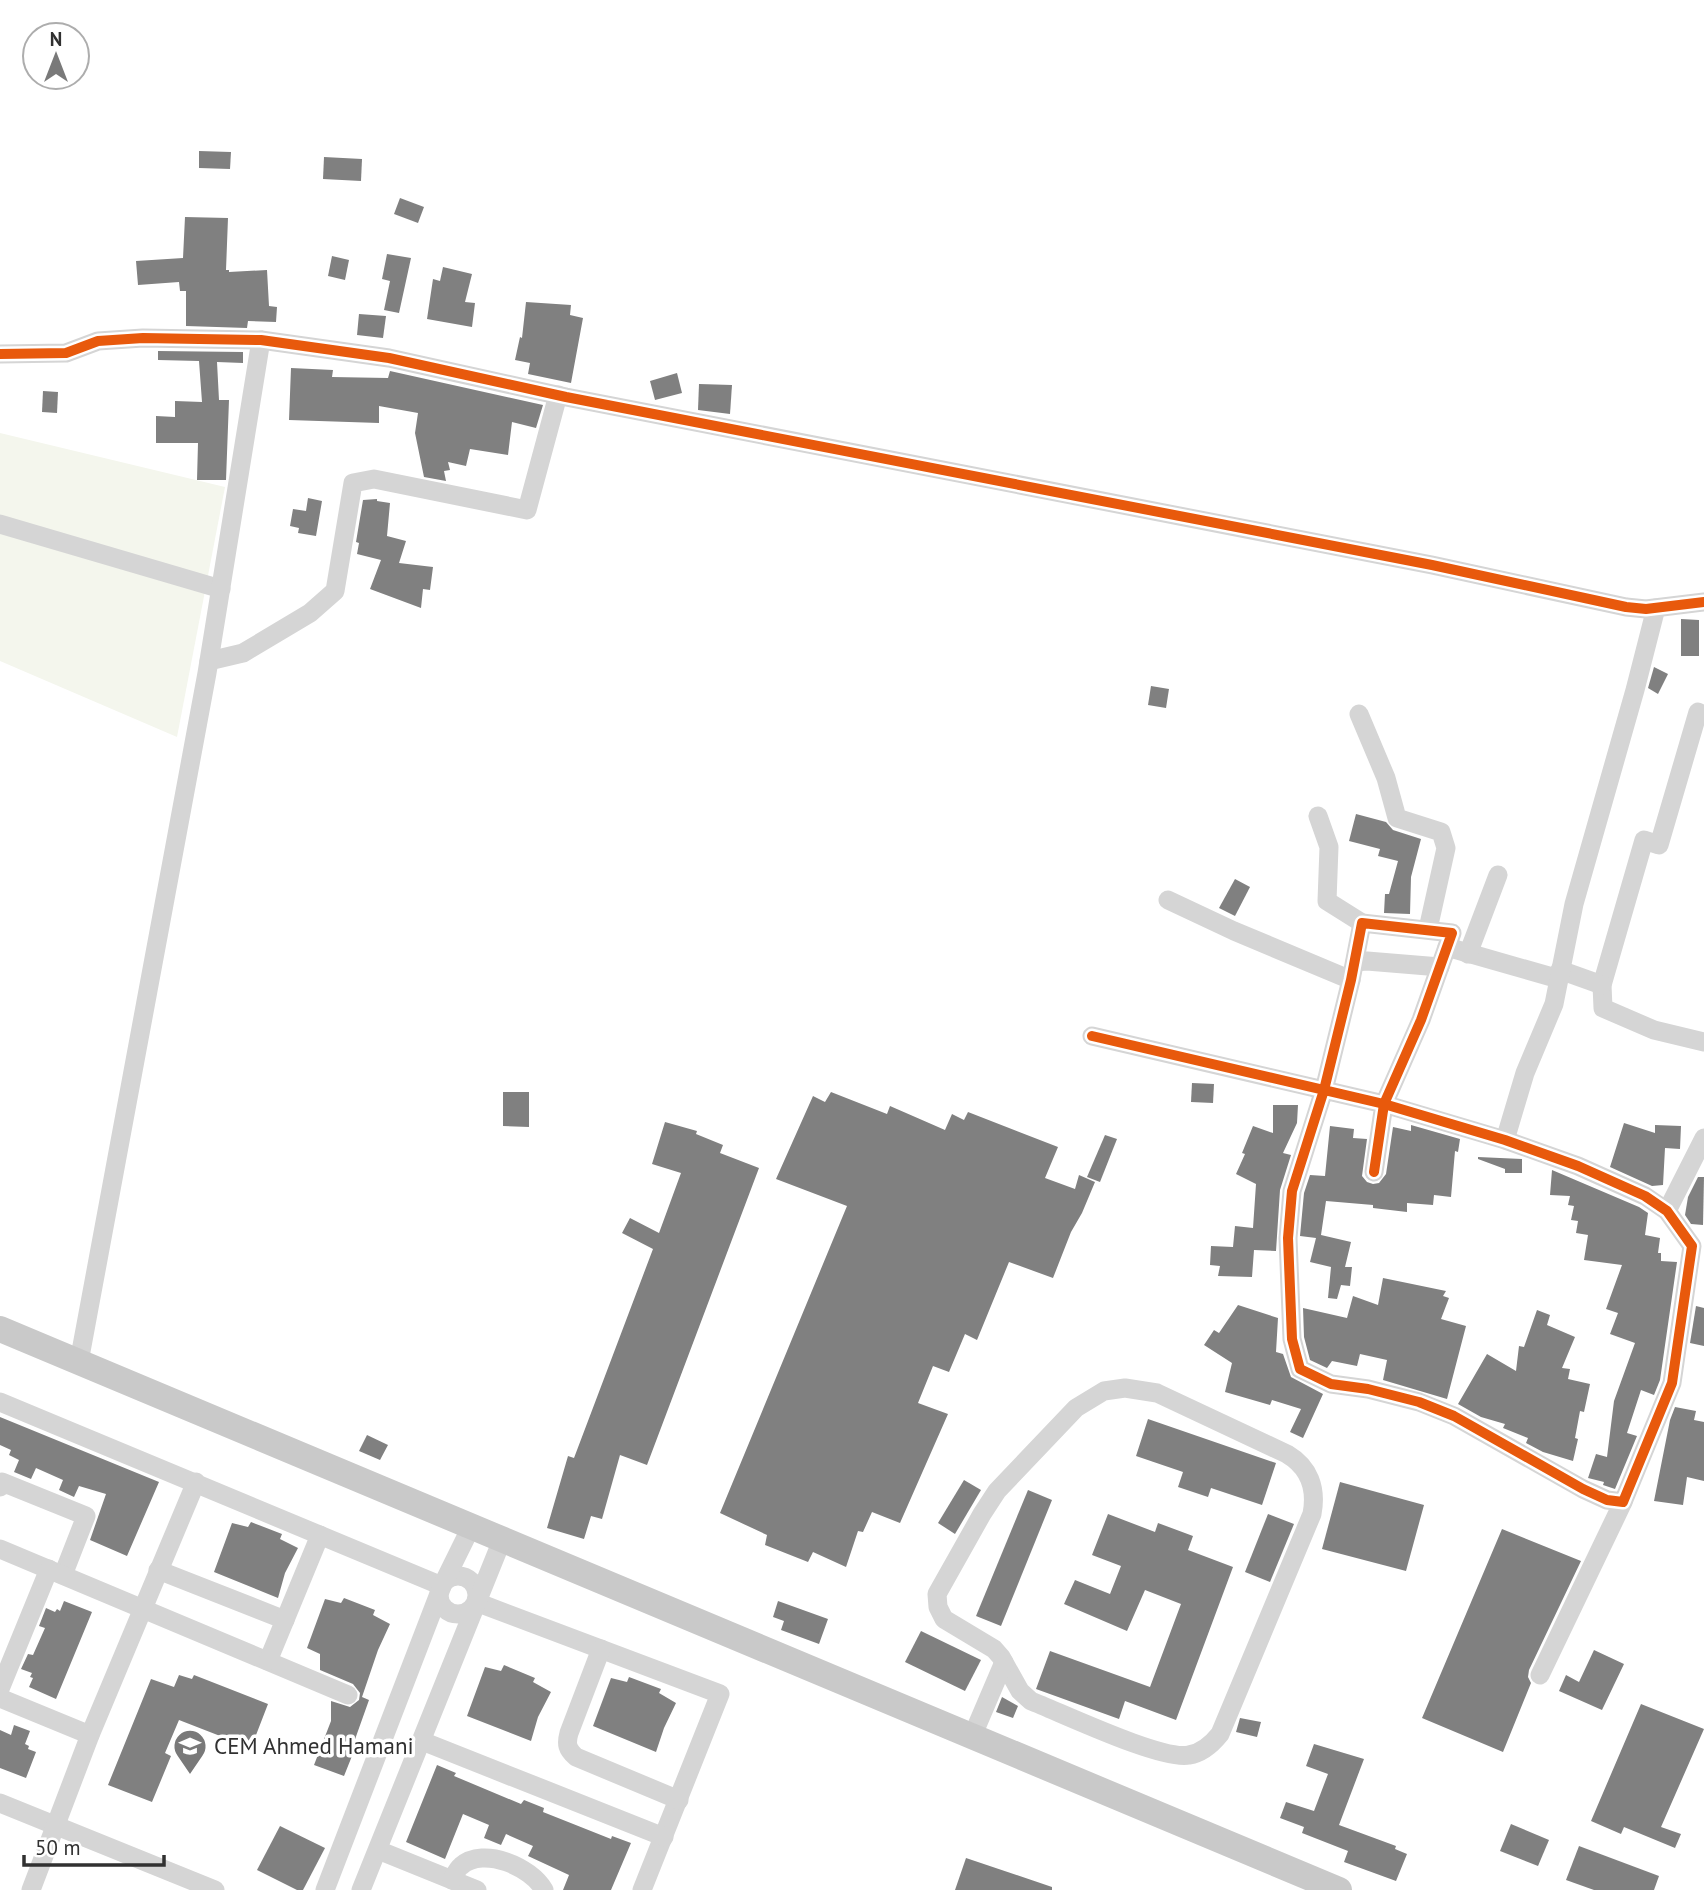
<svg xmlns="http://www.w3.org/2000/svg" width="1704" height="1890" font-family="'PT Sans',sans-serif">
<rect width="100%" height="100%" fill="#fff"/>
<polygon fill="#f4f6ed" points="0,433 225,487 177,737 0,661"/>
<g fill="#808080">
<polygon points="199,151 231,152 230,169 199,168"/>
<polygon points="324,157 362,159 361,181 323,179"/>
<polygon points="400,198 424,207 418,223 394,214"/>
<polygon points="185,217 228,218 226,270 229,270 229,272 267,270 269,306 277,307 276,322 248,321 247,328 186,326 186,291 180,291 179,282 138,285 136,261 183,258"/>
<polygon points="387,254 411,258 399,313 384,310 390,281 382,279"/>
<polygon points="332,256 349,260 345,280 328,276"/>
<polygon points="443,267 472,274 465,302 475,303 472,327 427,319 433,279 440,281"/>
<polygon points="526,302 571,305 570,315 583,318 571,383 528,374 530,363 515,360 520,337 522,338"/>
<polygon points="359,314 386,316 383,338 357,335"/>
<polygon points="158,351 243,352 243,363 217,362 219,400 229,400 226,480 197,480 198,443 156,443 156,416 175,417 175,401 202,402 199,361 158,360"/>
<polygon points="291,368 333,370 332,377 388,378 390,371 543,405 536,428 512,422 508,455 470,449 466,466 448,462 450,470 444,471 446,481 424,477 415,433 418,413 379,406 379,423 289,420"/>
<polygon points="677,373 682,393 655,400 650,381"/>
<polygon points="699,384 732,385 730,414 698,410"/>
<polygon points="43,391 58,392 57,413 42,412"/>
<polygon points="308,498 322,501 316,536 298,533 299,528 290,526 293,509 306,511"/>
<polygon points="377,499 377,501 390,503 387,536 406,541 399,563 433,567 430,590 423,589 421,608 370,589 381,560 357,554 359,543 356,542 363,500"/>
<polygon points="1681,619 1699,620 1699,656 1681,656"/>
<polygon points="1654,667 1668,674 1658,694 1648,688"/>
<polygon points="1151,686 1169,689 1166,708 1148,705"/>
<polygon points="1356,814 1386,822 1393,830 1421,839 1411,877 1410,914 1384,913 1385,894 1389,894 1398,861 1378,856 1380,849 1349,841"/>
<polygon points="1235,879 1250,887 1235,916 1219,908"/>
<polygon points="1192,1083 1214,1084 1213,1103 1191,1102"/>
<polygon points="503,1092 529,1092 529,1127 503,1126"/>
<polygon points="831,1092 887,1114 890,1106 945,1130 952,1114 964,1120 968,1112 1058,1147 1045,1178 1075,1189 1079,1175 1095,1182 1082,1213 1071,1232 1053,1278 1009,1262 977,1340 965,1334 949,1372 933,1366 918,1403 948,1414 900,1523 872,1512 863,1532 858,1531 846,1567 813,1552 808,1562 765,1545 767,1535 720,1513 847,1206 776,1179 813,1096 825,1102"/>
<polygon points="1273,1105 1298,1105 1297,1123 1283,1153 1291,1155 1280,1190 1276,1251 1254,1250 1252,1277 1218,1276 1220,1266 1210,1265 1211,1246 1233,1247 1235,1226 1253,1228 1256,1184 1236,1174 1245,1154 1242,1153 1253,1126 1273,1133"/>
<polygon points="665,1122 697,1131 696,1134 723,1145 720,1153 759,1168 647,1465 620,1455 602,1519 591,1516 584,1539 547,1528 568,1456 574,1458 653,1249 622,1233 630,1218 659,1233 681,1173 652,1164"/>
<polygon points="1624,1123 1655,1133 1655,1125 1681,1126 1680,1149 1665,1148 1663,1185 1652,1186 1610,1167"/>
<polygon points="1411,1125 1460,1139 1458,1152 1455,1151 1451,1197 1434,1195 1433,1205 1407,1203 1407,1212 1373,1208 1373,1205 1326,1201 1321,1235 1351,1242 1345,1267 1352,1267 1350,1286 1341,1285 1337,1299 1328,1298 1331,1267 1310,1262 1316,1238 1300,1236 1304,1193 1310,1175 1325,1176 1330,1126 1354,1129 1353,1138 1367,1139 1362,1176 1367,1182 1373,1184 1379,1183 1386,1174 1393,1127 1411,1131"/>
<polygon points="1105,1135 1117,1139 1100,1182 1087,1177"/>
<polygon points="1478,1157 1522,1159 1522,1173 1505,1173 1505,1169 1478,1159"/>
<polygon points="1552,1170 1639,1207 1648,1213 1645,1235 1660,1238 1658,1253 1661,1253 1661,1261 1677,1262 1660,1380 1654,1395 1641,1390 1627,1433 1637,1436 1615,1489 1603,1485 1604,1482 1588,1478 1596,1454 1607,1457 1614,1401 1635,1343 1610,1334 1618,1313 1606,1309 1622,1265 1584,1260 1588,1235 1576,1233 1578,1221 1571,1220 1574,1206 1568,1205 1570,1196 1550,1195"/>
<polygon points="1698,1177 1704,1177 1703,1225 1691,1224 1685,1215 1688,1197"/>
<polygon points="1383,1278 1446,1291 1443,1296 1449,1298 1441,1319 1466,1326 1447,1399 1383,1380 1387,1360 1360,1354 1357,1366 1332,1361 1327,1368 1310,1360 1304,1337 1303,1308 1347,1318 1353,1296 1378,1305"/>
<polygon points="1238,1305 1278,1318 1276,1352 1283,1354 1291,1377 1323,1394 1303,1438 1290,1432 1301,1409 1272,1400 1270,1405 1225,1392 1232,1363 1204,1345 1214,1330 1219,1333"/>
<polygon points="1696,1306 1704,1308 1704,1346 1690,1343"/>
<polygon points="1537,1310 1550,1315 1547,1325 1575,1337 1562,1368 1570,1369 1568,1379 1590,1384 1584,1412 1580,1411 1575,1438 1578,1439 1573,1461 1543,1452 1526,1443 1528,1438 1503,1428 1505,1424 1481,1417 1458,1404 1487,1354 1516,1371 1519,1346 1524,1347"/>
<polygon points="1675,1407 1696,1411 1694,1420 1704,1422 1704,1481 1687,1477 1683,1505 1654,1501 1670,1420"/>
<polygon points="0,1417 159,1482 127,1556 90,1540 106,1494 79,1486 74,1497 59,1490 63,1480 36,1468 31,1479 14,1472 19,1460 9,1455 11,1450 0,1445"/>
<polygon points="1148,1419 1276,1463 1262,1505 1211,1488 1208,1497 1178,1487 1183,1472 1136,1456"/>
<polygon points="367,1435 388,1445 380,1460 359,1451"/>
<polygon points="964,1480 981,1490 955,1534 938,1523"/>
<polygon points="1340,1482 1424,1505 1406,1571 1322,1549"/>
<polygon points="1028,1490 1052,1500 1001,1626 976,1616"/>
<polygon points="1108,1514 1155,1532 1158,1523 1193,1536 1188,1550 1233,1567 1176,1720 1125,1701 1119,1719 1036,1689 1050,1651 1150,1687 1181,1604 1145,1590 1127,1631 1064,1604 1075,1580 1110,1594 1121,1566 1092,1555"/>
<polygon points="1268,1514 1294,1524 1270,1582 1245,1572"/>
<polygon points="251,1522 282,1534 280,1539 298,1548 285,1573 278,1598 214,1572 232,1523 248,1527"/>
<polygon points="1502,1529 1581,1561 1529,1670 1528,1677 1531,1683 1503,1752 1422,1718"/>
<polygon points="344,1598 375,1610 373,1615 390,1624 378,1650 362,1697 369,1700 353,1745 356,1746 344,1776 314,1765 331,1721 331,1701 350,1707 359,1700 360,1693 353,1684 320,1670 320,1654 307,1648 325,1599 341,1603"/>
<polygon points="64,1601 92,1612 56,1699 29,1687 33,1678 30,1677 32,1673 21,1669 28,1654 33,1655 45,1628 39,1626 46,1608 55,1612 57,1609 60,1611"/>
<polygon points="778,1601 828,1619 819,1644 781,1630 784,1621 773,1617"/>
<polygon points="921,1631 981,1660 965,1691 905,1662"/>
<polygon points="1594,1650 1624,1664 1602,1710 1559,1691 1566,1675 1579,1682"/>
<polygon points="504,1665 535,1678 533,1682 551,1692 538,1717 531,1741 467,1716 485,1667 501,1671"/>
<polygon points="179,1675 192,1679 194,1675 268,1704 251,1748 179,1720 165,1753 171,1756 152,1802 108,1785 151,1679 174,1687"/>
<polygon points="629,1677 661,1689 659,1693 676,1703 664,1728 656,1752 593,1726 611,1678 627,1682"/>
<polygon points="1002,1697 1018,1706 1013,1718 996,1712"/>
<polygon points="1641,1704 1704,1729 1661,1827 1681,1834 1675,1848 1624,1827 1621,1834 1591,1821"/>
<polygon points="1240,1718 1261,1722 1257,1737 1236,1732"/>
<polygon points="14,1725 30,1731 25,1744 29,1746 28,1749 36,1752 26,1778 0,1768 0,1730 11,1735"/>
<polygon points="1314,1744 1364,1759 1339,1825 1396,1846 1395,1849 1407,1854 1396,1881 1344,1862 1348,1851 1302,1833 1304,1827 1280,1818 1286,1802 1314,1811 1328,1774 1306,1766"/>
<polygon points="437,1765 456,1773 454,1776 521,1804 524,1800 544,1808 543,1812 611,1839 612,1836 631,1843 611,1890 563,1890 569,1875 528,1856 533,1846 506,1834 501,1845 484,1838 489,1825 463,1814 445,1859 406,1842"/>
<polygon points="1511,1824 1549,1840 1538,1866 1500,1851"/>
<polygon points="280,1826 325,1848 303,1890 297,1890 257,1870"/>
<polygon points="1579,1846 1659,1876 1654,1890 1594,1890 1566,1880"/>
<polygon points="966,1858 1052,1887 1052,1890 955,1890"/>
</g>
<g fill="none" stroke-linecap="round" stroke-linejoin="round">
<g stroke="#d5d5d5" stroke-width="19">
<polyline points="0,354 66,353 98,341 143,338 261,340 389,358 566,397 1432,565 1626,607 1646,609 1704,602"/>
<polyline points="0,524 221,589"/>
<polyline points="209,661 243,653 310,613 335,591 353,483 374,479 527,510 558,395"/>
<polyline points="1698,712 1659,845 1644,840 1602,985 1603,1008 1654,1030 1704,1042"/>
<polyline points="1359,714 1386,778 1397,818 1441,832 1446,848 1428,929"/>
<polyline points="1318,816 1329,847 1327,901 1362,923"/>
<polyline points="1168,900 1234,931 1351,980"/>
<polyline points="1447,947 1559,979"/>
<polyline points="1468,954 1498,875"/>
<polyline points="1355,962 1367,961 1440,967"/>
<polyline points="1560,970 1602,985"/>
<polyline points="1092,1036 1384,1104 1505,1140 1578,1166 1645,1196 1667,1211 1692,1246 1672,1383 1623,1502 1607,1500 1583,1489 1454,1416 1419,1402 1368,1389 1331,1384 1300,1369 1292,1339 1288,1238 1292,1191 1324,1090 1351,980 1362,923 1452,933 1421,1020 1384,1104 1374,1172"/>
<polyline points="1505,1140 1525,1073 1554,1004 1574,904 1635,690 1656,608"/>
<polyline points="1667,1211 1704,1138"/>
<polyline points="79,1362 207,673 261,340"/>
<path d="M 1125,1388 L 1157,1393 L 1287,1454 C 1309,1467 1317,1488 1312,1514 L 1220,1734 C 1212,1744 1202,1753 1189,1755 C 1162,1761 1062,1713 1031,1701 L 1020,1691 L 1001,1657 L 994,1649 L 944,1619 L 938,1607 L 937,1594 L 982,1514 L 997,1491 L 1076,1408 L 1104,1391 Z"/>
<polyline points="0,1402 442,1586"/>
<polyline points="0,1487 2,1482 86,1516 63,1575"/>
<polyline points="0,1549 348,1695"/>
<polyline points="158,1570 285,1620"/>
<circle cx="458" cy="1595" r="19"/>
<polyline points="476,1602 720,1694 642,1890"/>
<path d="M 601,1649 L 569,1733 C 566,1744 567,1749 576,1757 L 679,1800"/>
<polyline points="268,1661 320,1535"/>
<polyline points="1540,1675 1623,1502"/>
<polyline points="0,1689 49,1569"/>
<polyline points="0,1698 90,1735"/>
<polyline points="972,1737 1004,1662"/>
<polyline points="422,1741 664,1837"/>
<polyline points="0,1803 215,1890"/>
<polyline points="378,1850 477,1890"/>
<path d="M 452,1880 C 454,1876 457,1869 461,1866 C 484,1846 531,1867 544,1890"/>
<polyline points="31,1890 90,1735 196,1482"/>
<polyline points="325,1890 442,1586 472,1525"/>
<polyline points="361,1890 502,1540"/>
</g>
<polyline stroke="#c9c9c9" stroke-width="26" points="0,1329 1339,1890"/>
<defs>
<g id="cycleway">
<polyline points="0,354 66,353 98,341 143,338 261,340 389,358 566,397 1432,565 1626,607 1646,609 1704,602"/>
<polyline points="1092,1036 1384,1104 1505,1140 1578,1166 1645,1196 1667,1211 1692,1246 1672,1383 1623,1502 1607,1500 1583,1489 1454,1416 1419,1402 1368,1389 1331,1384 1300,1369 1292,1339 1288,1238 1292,1191 1324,1090 1351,980 1362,923 1452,933 1421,1020 1384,1104 1374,1172"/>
</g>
</defs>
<use href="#cycleway" stroke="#fff" stroke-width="15"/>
<use href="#cycleway" stroke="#e8590c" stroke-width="10"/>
</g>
<defs>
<symbol id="school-pin" viewBox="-11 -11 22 30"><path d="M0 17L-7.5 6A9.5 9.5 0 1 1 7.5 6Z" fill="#797979" stroke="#fff"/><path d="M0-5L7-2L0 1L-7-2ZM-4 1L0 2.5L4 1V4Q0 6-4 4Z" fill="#fff"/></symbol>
</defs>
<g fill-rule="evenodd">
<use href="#school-pin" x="171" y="1727" width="38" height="52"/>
</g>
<g text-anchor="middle" stroke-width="7" stroke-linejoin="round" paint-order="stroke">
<g font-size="23" fill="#313131" stroke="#fff" text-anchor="start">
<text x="214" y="1754">CEM Ahmed Hamani</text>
</g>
</g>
<g transform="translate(56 56)"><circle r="33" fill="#ffffff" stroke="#adadad" stroke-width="2"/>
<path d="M0-5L12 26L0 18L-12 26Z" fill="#797979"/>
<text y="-10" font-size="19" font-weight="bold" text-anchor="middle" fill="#313131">N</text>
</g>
<path d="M24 1855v10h140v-10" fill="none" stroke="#313131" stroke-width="3.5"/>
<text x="35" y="1855" font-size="21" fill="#313131" stroke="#ffffff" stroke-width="5" paint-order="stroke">50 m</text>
</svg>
